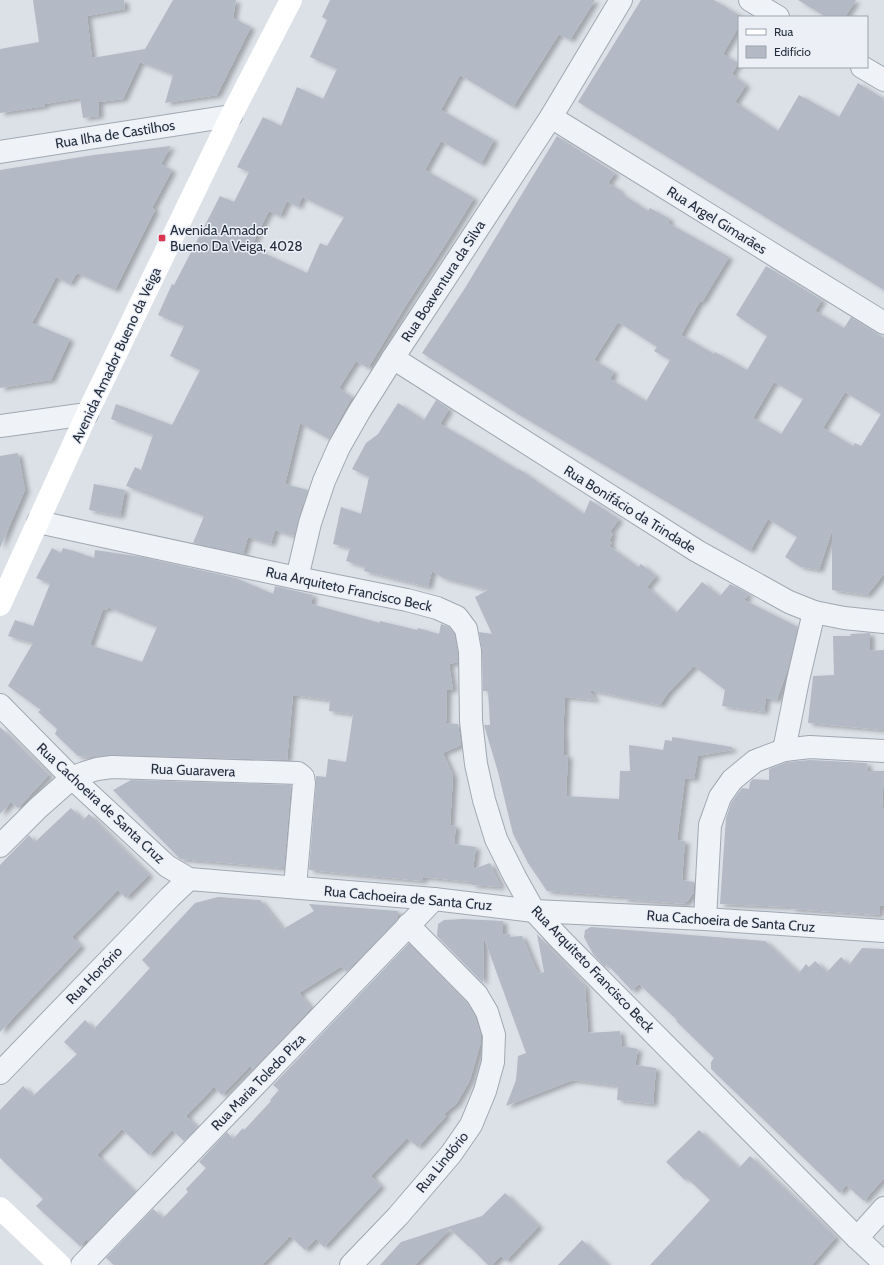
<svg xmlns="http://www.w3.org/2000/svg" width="884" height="1265" font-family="Cabin,sans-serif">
<defs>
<filter id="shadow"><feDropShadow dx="4.5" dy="2.5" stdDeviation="2" flood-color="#0004"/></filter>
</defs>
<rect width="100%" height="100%" fill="#dce1e8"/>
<g fill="#b3bac5" fill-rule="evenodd" filter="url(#shadow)">
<polygon points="33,0 124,0 125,9 87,16 92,58 145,49 173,0 236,0 233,18 251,27 217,95 165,103 173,75 140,62 123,99 99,102 99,116 83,118 80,98 45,104 45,106 0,113 0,49 39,42"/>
<path d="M 330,0 L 595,0 L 570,40 L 559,34 L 513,107 L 460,75 L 441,110 L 494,140 L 481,164 L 441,141 L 425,170 L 474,198 L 452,234 L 408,302 L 368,368 L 356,361 L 339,388 L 352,397 L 329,439 L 300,423 L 285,484 L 308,490 L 294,536 L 275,530 L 271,544 L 248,537 L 243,554 L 193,543 L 204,516 L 126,486 L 135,467 L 141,470 L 153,435 L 111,419 L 116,404 L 172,425 L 200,370 L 170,356 L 184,326 L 158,315 L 172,284 L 174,285 L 220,196 L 234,202 L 249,172 L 237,167 L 263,117 L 281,126 L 297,87 L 323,99 L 337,69 L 310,57 L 327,20 L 322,17 ZM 302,197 L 344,217 L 327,246 L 320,243 L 307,273 L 251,247 L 269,211 L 280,216 L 287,201 L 298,207 Z"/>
<polygon points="641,0 714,0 739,15 739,26 723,54 738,63 732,74 746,85 735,102 778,131 799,95 839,117 858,83 884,99 884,290 578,102"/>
<polygon points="798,0 856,0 845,17 826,17"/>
<path d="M 557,136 L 615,173 L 608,183 L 620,190 L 619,192 L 648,211 L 650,208 L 670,219 L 668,223 L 729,257 L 702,302 L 700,301 L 681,335 L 714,354 L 715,352 L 747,370 L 767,336 L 736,315 L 766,266 L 822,300 L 815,311 L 844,328 L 851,317 L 884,338 L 884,574 L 867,595 L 832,590 L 832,531 L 819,570 L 801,567 L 785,557 L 797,537 L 768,519 L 750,551 L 518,414 L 422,353 L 465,288 ZM 618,322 L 657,347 L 654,351 L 670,360 L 646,401 L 610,379 L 614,372 L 594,360 ZM 774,382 L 803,399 L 781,434 L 753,418 ZM 845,392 L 881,414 L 861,446 L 855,443 L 853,446 L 823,428 Z"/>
<polygon points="171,146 161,164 172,170 152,208 155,210 115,290 77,273 70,284 56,277 32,323 70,339 51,380 0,388 0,170 94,155"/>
<polygon points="436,400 449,409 440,424 477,445 518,470 519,469 584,514 590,500 619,519 610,532 613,534 609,541 612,543 609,546 638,567 641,564 656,576 647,587 676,613 702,582 720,596 730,584 749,594 744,600 798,627 789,665 777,700 766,698 764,712 722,706 725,690 694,666 668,693 660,705 589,690 596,700 565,697 563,735 564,735 564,755 568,756 566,796 619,799 620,771 630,771 629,745 663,750 665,740 672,741 672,737 732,747 732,750 698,756 694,779 685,778 677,840 685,841 682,880 694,882 694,892 687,902 684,902 686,904 624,899 624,897 547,891 528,863 513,834 498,772 484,725 490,725 488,691 483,691 482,651 479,632 492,634 475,597 488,590 443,578 432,571 428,587 364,571 365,567 346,561 350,548 333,544 341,507 361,514 369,477 352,469 366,443 378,434 398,403 424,420"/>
<polygon points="18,453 25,490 0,548 0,456"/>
<polygon points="94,484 125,490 120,516 89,510"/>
<path d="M 52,548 L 61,553 L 63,548 L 77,552 L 94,558 L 95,550 L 142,557 L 236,578 L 273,594 L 275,586 L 313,595 L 311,604 L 380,623 L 380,621 L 417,630 L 418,628 L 439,634 L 441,624 L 449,627 L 454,634 L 458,652 L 458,662 L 449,664 L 453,690 L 447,690 L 446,723 L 458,724 L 461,745 L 443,753 L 453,776 L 450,825 L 456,826 L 454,844 L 476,847 L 473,869 L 490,863 L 501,887 L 472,885 L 472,882 L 423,877 L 423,881 L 309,870 L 316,784 L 316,776 L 326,777 L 328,759 L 346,762 L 353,714 L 329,711 L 330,700 L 293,695 L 287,760 L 112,755 L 95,757 L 78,756 L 55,734 L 57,729 L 38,712 L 41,710 L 8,686 L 33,643 L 8,636 L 15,620 L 33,626 L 50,584 L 36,578 ZM 108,607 L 157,627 L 142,662 L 90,645 L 103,609 L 107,610 Z"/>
<polygon points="870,633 870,651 884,650 884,730 808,723 813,676 834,675 833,636 851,636 850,634"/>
<polygon points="0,727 49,775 18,808 11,802 0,814"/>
<polygon points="810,760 867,763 868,771 884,771 882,808 884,808 884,906 880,906 879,915 791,909 792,907 720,904 726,818 731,803 742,788 749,789 750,782 753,779 769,780 769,769 787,762"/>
<polygon points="131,780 291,785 284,868 180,859 113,790"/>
<polygon points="71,808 83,820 89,814 149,875 126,898 118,890 72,937 81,946 0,1032 0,865 29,835 35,842"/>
<polygon points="218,897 260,900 283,929 314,911 309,904 398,911 398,919 346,972 342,966 299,993 311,1008 254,1069 250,1066 222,1095 214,1087 186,1116 197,1127 184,1141 172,1130 149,1155 122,1129 97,1155 135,1192 88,1241 87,1239 80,1246 36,1206 43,1199 0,1158 0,1110 23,1086 33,1096 77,1054 64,1042 85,1020 94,1029 150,968 142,960 195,903"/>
<polygon points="463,919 503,921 503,935 510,934 510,937 522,936 538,974 544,972 537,934 585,986 588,1033 620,1031 622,1046 638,1049 635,1065 656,1068 653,1104 617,1100 618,1086 573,1080 506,1106 516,1080 518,1056 526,1053 484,938 483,983 437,936 438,924 444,920"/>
<polygon points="591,927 765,941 799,973 806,964 809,967 815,961 827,972 841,957 849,965 862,948 884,949 884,1178 864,1201 846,1185 840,1193 711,1069 711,1062 714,1058 676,1021 677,1020 639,984 632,991 607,964 605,967 593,954 584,937 585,930"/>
<polygon points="409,943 467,1003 475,1017 481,1036 481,1042 470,1080 457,1103 444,1114 446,1116 418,1147 407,1138 371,1176 381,1186 324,1247 316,1239 305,1250 290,1236 262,1265 114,1265 106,1258 153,1209 163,1218 188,1192 186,1189 206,1168 199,1162 227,1132 233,1139 243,1128 244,1130 271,1101 270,1100 279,1090 273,1085"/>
<polygon points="699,1130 739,1168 750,1156 836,1237 812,1265 650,1265 710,1200 687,1178 685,1180 666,1162"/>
<polygon points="505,1193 539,1226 506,1261 501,1256 492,1265 488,1265 469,1246 468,1246 450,1229 415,1265 380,1265 401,1242 482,1216"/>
<polygon points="582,1240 608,1265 558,1265"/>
</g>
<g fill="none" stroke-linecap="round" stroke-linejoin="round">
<defs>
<g id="street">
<polyline points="750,0 778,17"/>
<polyline points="862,67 884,80"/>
<polyline points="551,117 884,323"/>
<polyline points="0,152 231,116"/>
<polyline points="393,358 697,551 789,602 814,612 844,618 884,622"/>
<polyline points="0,426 87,414"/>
<polyline points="38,522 297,578 407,600 437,608 457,617 466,629 470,651 471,721 476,764 484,800 496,839 515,877 534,911 561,940 857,1238 884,1263"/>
<polyline points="297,578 310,523 324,481 339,447 359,412 393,358 551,117 621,0"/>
<polyline points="0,705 72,778 167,866 189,879 434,899 534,911 705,919 884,931"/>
<polyline points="784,750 798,680 814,612"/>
<polyline points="0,846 38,808 72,778 84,773 97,769 112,767 298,773 303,777 304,783 295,887"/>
<polyline points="705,919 710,825 720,797 732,780 755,761 784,750 810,747 884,751"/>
<polyline points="0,1073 170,897 189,879"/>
<polyline points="857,1238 884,1208"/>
<polyline points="82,1265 434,899"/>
<polyline points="351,1265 398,1216 451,1154 471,1125 485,1091 493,1062 494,1035 487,1012 477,995 408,925"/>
</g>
</defs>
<use href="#street" stroke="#a1a8b2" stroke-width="24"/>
<use href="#street" stroke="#eff2f6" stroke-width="22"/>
<g stroke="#fff" stroke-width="22">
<polyline points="0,605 87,414 231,116 291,0"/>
<polyline points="0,1208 60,1265"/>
</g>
</g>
<rect fill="#da344e" stroke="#ecf0f6" stroke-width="1.5" x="158" y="234" width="8" height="8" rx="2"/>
<g text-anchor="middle" stroke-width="3" stroke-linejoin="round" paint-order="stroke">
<g font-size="14" fill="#252f40" stroke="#ecf0f6">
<text transform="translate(115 134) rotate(-9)" y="5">Rua Ilha de Castilhos</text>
<text transform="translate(717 220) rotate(32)" y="5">Rua Argel Gimarães</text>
<text transform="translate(443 281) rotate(-57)" y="5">Rua Boaventura da Silva</text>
<text transform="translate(116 355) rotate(-65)" y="5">Avenida Amador Bueno da Veiga</text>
<text transform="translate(630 509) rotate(32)" y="5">Rua Bonifácio da Trindade</text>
<text transform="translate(349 589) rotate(12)" y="5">Rua Arquiteto Francisco Beck</text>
<text transform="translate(193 770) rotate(2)" y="5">Rua Guaravera</text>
<text transform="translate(101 803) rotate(43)" y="5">Rua Cachoeira de Santa Cruz</text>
<text transform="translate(408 898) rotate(5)" y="5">Rua Cachoeira de Santa Cruz</text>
<text transform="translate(731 921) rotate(4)" y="5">Rua Cachoeira de Santa Cruz</text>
<text transform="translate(593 969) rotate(46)" y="5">Rua Arquiteto Francisco Beck</text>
<text transform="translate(94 975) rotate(-46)" y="5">Rua Honório</text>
<text transform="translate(258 1082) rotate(-46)" y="5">Rua Maria Toledo Piza</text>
<text transform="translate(442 1162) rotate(-51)" y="5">Rua Lindório</text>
</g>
<g font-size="14" fill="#252f40" stroke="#ecf0f6" text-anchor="start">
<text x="170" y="235">Avenida Amador<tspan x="170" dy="16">Bueno Da Veiga, 4028</tspan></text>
</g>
</g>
<rect x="738" y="16" width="130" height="52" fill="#ecf0f6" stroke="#9ca3ad"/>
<rect x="746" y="29" width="20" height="6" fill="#ffffff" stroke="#9ca3ad"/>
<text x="774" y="36" font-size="12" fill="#252f40">Rua</text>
<rect x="746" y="46" width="20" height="12" fill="#b3bac5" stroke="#9ca3ad"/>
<text x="774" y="56" font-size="12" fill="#252f40">Edifício</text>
</svg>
